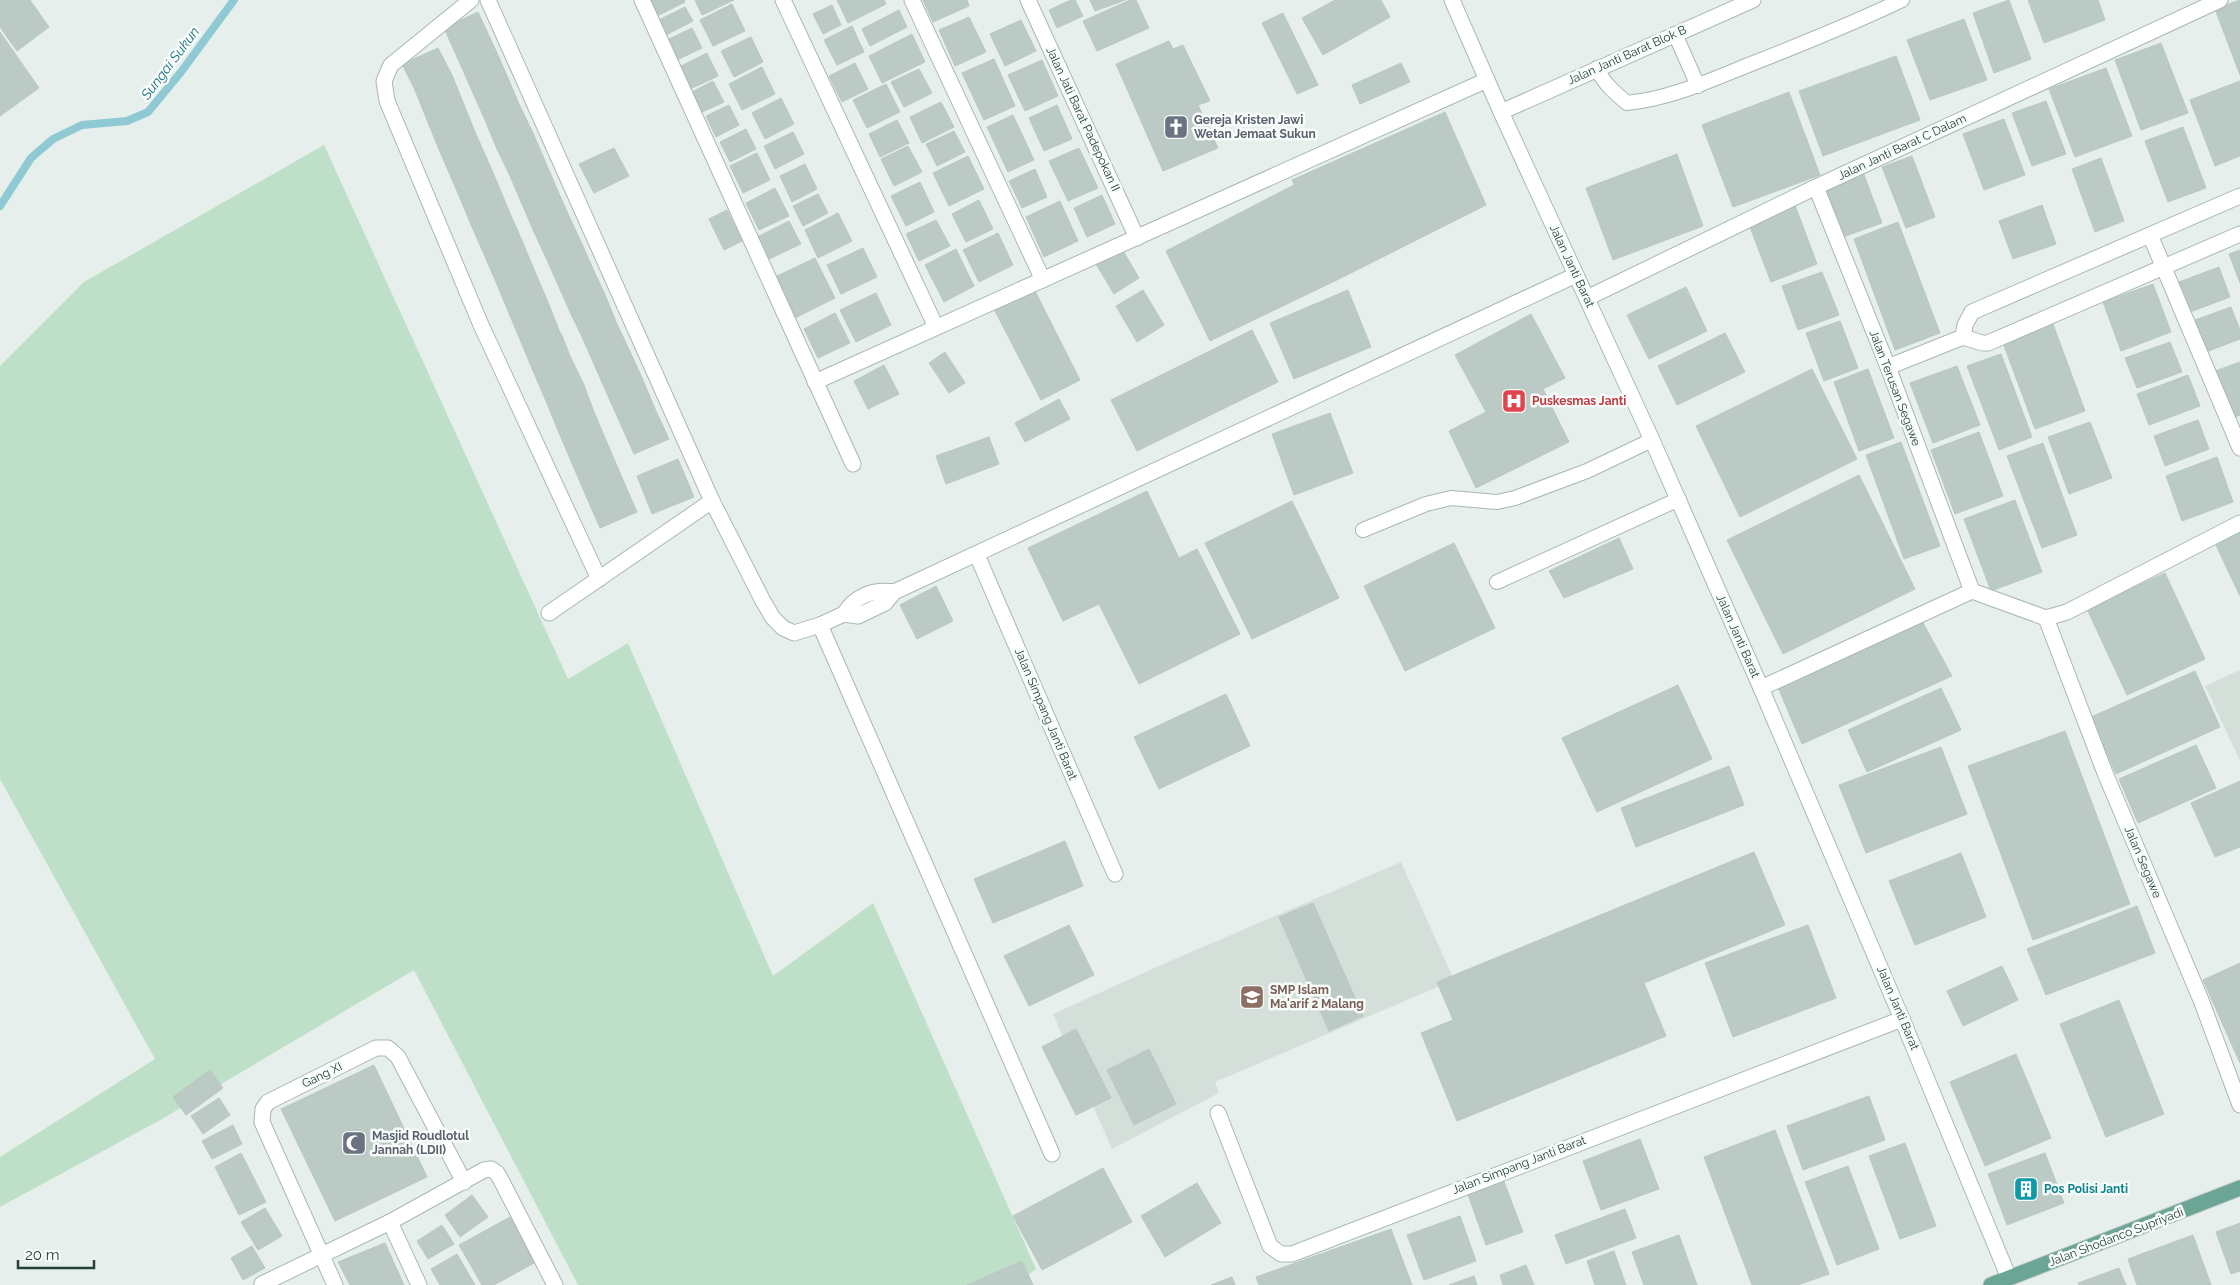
<svg xmlns="http://www.w3.org/2000/svg" width="2240" height="1285" font-family="Raleway,sans-serif">
<rect width="100%" height="100%" fill="#e6efeb"/>
<g fill="#d4dfda">
<polygon points="2240,670 2240,761 2205,686"/>
<polygon points="1401,862 1454,980 1215,1082 1219,1093 1112,1149 1053,1014 1161,965"/>
</g>
<polygon fill="#bfe0c8" points="324,145 568,679 628,643 773,976 873,903 1036,1269 1014,1285 578,1285 414,970 162,1119 0,1207 0,1157 155,1059 0,779 0,366 84,282"/>
<g fill="none" stroke-linecap="round" stroke-linejoin="round">
<polyline stroke="#8ec9d4" stroke-width="8" points="0,206 31,158 53,139 82,125 127,121 148,112 181,72 234,0"/>
</g>
<g fill="#bbcac4" stroke="#b8c9c2">
<polygon points="0,0 30,0 49,27 17,51 0,27"/>
<polygon points="649,0 684,0 685,2 657,16"/>
<polygon points="695,0 734,0 702,15"/>
<polygon points="837,0 884,0 886,4 848,23"/>
<polygon points="923,0 967,0 969,6 933,22"/>
<polygon points="1071,0 1075,0 1083,16 1057,28 1049,10"/>
<polygon points="1090,0 1125,0 1095,11"/>
<polygon points="1130,0 1136,0 1149,28 1097,51 1083,21"/>
<polygon points="1335,0 1381,0 1390,17 1323,55 1302,18"/>
<polygon points="2009,0 2031,59 1994,73 1973,13"/>
<polygon points="2028,0 2098,0 2105,20 2044,43"/>
<polygon points="2240,0 2240,75 2215,9"/>
<polygon points="732,4 745,31 713,46 700,20"/>
<polygon points="832,5 841,25 823,34 813,14"/>
<polygon points="685,7 693,21 664,36 657,21"/>
<polygon points="899,10 907,27 870,46 862,29"/>
<polygon points="478,12 497,53 462,68 444,28"/>
<polygon points="1283,13 1318,85 1297,94 1262,23"/>
<polygon points="969,17 986,52 955,66 939,30"/>
<polygon points="1964,19 1987,80 1930,100 1907,40"/>
<polygon points="1021,20 1036,51 1005,66 990,34"/>
<polygon points="852,26 864,52 837,65 824,40"/>
<polygon points="692,28 702,48 675,61 665,41"/>
<polygon points="0,32 39,88 0,116"/>
<polygon points="912,34 925,62 882,83 869,56"/>
<polygon points="751,37 763,62 734,77 721,51"/>
<polygon points="1169,41 1173,49 1183,45 1210,101 1198,105 1218,148 1163,171 1116,64"/>
<polygon points="2161,43 2188,113 2141,130 2115,60"/>
<polygon points="438,48 452,75 415,90 402,64"/>
<polygon points="497,53 508,78 473,93 462,68"/>
<polygon points="707,53 718,76 690,89 679,67"/>
<polygon points="1896,56 1920,120 1823,156 1799,91"/>
<polygon points="994,59 1015,106 984,120 962,73"/>
<polygon points="1042,60 1058,96 1025,111 1008,75"/>
<polygon points="855,63 868,89 842,102 829,76"/>
<polygon points="1401,63 1410,82 1360,104 1352,85"/>
<polygon points="762,67 775,94 742,110 729,84"/>
<polygon points="2106,68 2132,136 2075,157 2049,89"/>
<polygon points="919,69 932,93 904,107 891,82"/>
<polygon points="452,75 462,100 425,115 415,90"/>
<polygon points="508,78 519,104 485,120 473,93"/>
<polygon points="713,81 724,102 700,113 690,93"/>
<polygon points="2240,81 2240,156 2215,166 2190,100"/>
<polygon points="886,84 900,112 867,128 853,100"/>
<polygon points="1789,92 1820,175 1733,207 1702,125"/>
<polygon points="781,98 794,124 765,139 752,113"/>
<polygon points="462,100 475,132 438,147 425,115"/>
<polygon points="2046,101 2066,154 2032,166 2012,113"/>
<polygon points="941,102 954,127 922,143 910,117"/>
<polygon points="519,104 533,133 497,149 485,120"/>
<polygon points="729,105 739,125 716,137 706,116"/>
<polygon points="1057,105 1072,139 1044,151 1029,118"/>
<polygon points="1445,112 1486,205 1341,278 1292,180"/>
<polygon points="1013,115 1034,160 1008,172 987,127"/>
<polygon points="2004,119 2025,175 1984,190 1963,134"/>
<polygon points="897,120 909,143 880,157 869,134"/>
<polygon points="2183,127 2206,188 2168,202 2145,141"/>
<polygon points="746,129 756,149 730,162 720,142"/>
<polygon points="954,131 965,152 937,166 926,144"/>
<polygon points="475,132 487,159 450,175 438,147"/>
<polygon points="793,132 804,154 775,169 764,146"/>
<polygon points="533,133 545,161 510,176 497,149"/>
<polygon points="908,146 922,172 894,186 881,159"/>
<polygon points="614,148 629,176 594,193 579,164"/>
<polygon points="1079,148 1098,188 1068,201 1049,161"/>
<polygon points="757,153 770,180 743,193 730,166"/>
<polygon points="1677,154 1703,226 1613,260 1586,188"/>
<polygon points="968,156 984,189 949,206 933,173"/>
<polygon points="1912,156 1935,217 1906,228 1882,167"/>
<polygon points="2101,158 2124,221 2095,232 2072,169"/>
<polygon points="487,159 497,182 460,198 450,175"/>
<polygon points="545,161 557,189 522,204 510,176"/>
<polygon points="805,164 817,189 792,202 780,176"/>
<polygon points="1035,169 1047,197 1022,208 1009,181"/>
<polygon points="1863,172 1882,223 1843,237 1824,186"/>
<polygon points="497,182 509,211 472,227 460,198"/>
<polygon points="920,182 934,212 906,226 891,196"/>
<polygon points="1294,185 1341,278 1210,341 1166,251"/>
<polygon points="775,188 789,216 759,230 746,203"/>
<polygon points="557,189 569,216 534,232 522,204"/>
<polygon points="818,194 828,213 803,226 793,206"/>
<polygon points="1102,195 1115,224 1087,237 1074,208"/>
<polygon points="979,200 993,229 966,242 952,214"/>
<polygon points="1060,201 1078,241 1044,257 1026,217"/>
<polygon points="1795,205 1817,264 1771,282 1748,222"/>
<polygon points="2042,205 2056,244 2013,259 1999,221"/>
<polygon points="727,210 742,241 724,250 709,219"/>
<polygon points="509,211 520,236 483,252 472,227"/>
<polygon points="838,213 852,241 818,258 805,230"/>
<polygon points="569,216 582,244 547,260 534,232"/>
<polygon points="936,220 950,246 919,261 906,234"/>
<polygon points="789,221 801,244 769,259 757,237"/>
<polygon points="1898,222 1940,333 1895,350 1854,239"/>
<polygon points="998,233 1013,265 979,282 963,250"/>
<polygon points="520,236 533,267 496,282 483,252"/>
<polygon points="582,244 594,271 559,287 547,260"/>
<polygon points="863,248 877,277 841,294 827,265"/>
<polygon points="956,249 974,286 944,302 925,265"/>
<polygon points="1122,249 1139,278 1114,294 1096,264"/>
<polygon points="2240,250 2240,283 2229,254"/>
<polygon points="815,258 835,298 795,318 775,277"/>
<polygon points="533,267 550,307 513,323 496,282"/>
<polygon points="2219,267 2230,297 2190,312 2179,282"/>
<polygon points="594,271 606,297 570,312 559,287"/>
<polygon points="1822,272 1839,315 1798,330 1782,286"/>
<polygon points="2153,284 2171,332 2121,351 2103,302"/>
<polygon points="1686,287 1707,331 1649,359 1627,315"/>
<polygon points="1034,289 1080,380 1041,400 994,309"/>
<polygon points="1143,290 1164,325 1137,342 1116,306"/>
<polygon points="1348,290 1371,347 1294,379 1270,323"/>
<polygon points="876,293 891,325 856,342 840,310"/>
<polygon points="606,297 617,324 583,339 570,312"/>
<polygon points="550,307 560,333 524,349 513,323"/>
<polygon points="2231,307 2240,330 2240,339 2206,352 2195,320"/>
<polygon points="835,313 850,343 818,358 804,329"/>
<polygon points="1531,314 1565,378 1543,389 1569,442 1476,488 1449,431 1486,412 1455,355"/>
<polygon points="1840,321 1858,368 1824,381 1806,333"/>
<polygon points="617,324 632,356 597,371 583,339"/>
<polygon points="2053,324 2085,411 2035,429 2003,343"/>
<polygon points="1252,330 1278,382 1137,451 1111,400"/>
<polygon points="561,333 570,356 533,371 524,349"/>
<polygon points="1725,333 1745,372 1677,405 1658,366"/>
<polygon points="2170,342 2182,372 2137,388 2125,358"/>
<polygon points="945,352 965,383 949,393 929,363"/>
<polygon points="2001,354 2032,437 1999,450 1967,366"/>
<polygon points="570,356 584,385 546,401 533,371"/>
<polygon points="632,356 643,380 608,396 597,371"/>
<polygon points="2240,362 2240,415 2232,418 2215,371"/>
<polygon points="884,365 899,394 868,409 854,381"/>
<polygon points="1957,366 1980,425 1933,443 1910,383"/>
<polygon points="1812,369 1857,459 1740,517 1696,426"/>
<polygon points="1868,369 1894,438 1859,451 1834,382"/>
<polygon points="2188,375 2200,406 2149,425 2137,394"/>
<polygon points="643,380 655,409 621,425 608,396"/>
<polygon points="584,385 594,412 557,428 546,401"/>
<polygon points="1059,399 1070,419 1025,442 1015,423"/>
<polygon points="655,409 669,439 634,454 621,425"/>
<polygon points="594,412 608,445 571,461 557,428"/>
<polygon points="1330,413 1353,473 1294,495 1272,434"/>
<polygon points="2198,420 2209,449 2165,466 2154,436"/>
<polygon points="2090,422 2112,478 2069,494 2048,437"/>
<polygon points="1979,432 2003,496 1955,514 1931,450"/>
<polygon points="989,437 999,464 946,484 936,456"/>
<polygon points="1901,442 1940,546 1904,559 1866,455"/>
<polygon points="2043,443 2077,535 2042,548 2007,456"/>
<polygon points="608,445 623,480 586,496 571,461"/>
<polygon points="2217,457 2233,502 2182,521 2166,476"/>
<polygon points="678,459 694,497 652,514 637,476"/>
<polygon points="1859,475 1915,589 1783,654 1727,540"/>
<polygon points="623,480 637,512 600,528 586,496"/>
<polygon points="1147,491 1179,558 1197,549 1240,634 1139,684 1099,604 1063,621 1028,548"/>
<polygon points="2015,500 2042,572 1991,591 1964,519"/>
<polygon points="1292,501 1339,598 1252,639 1205,543"/>
<polygon points="2240,532 2240,596 2215,543"/>
<polygon points="1619,538 1633,569 1564,598 1549,571"/>
<polygon points="1454,543 1495,628 1405,671 1364,586"/>
<polygon points="2165,573 2205,659 2127,695 2087,609"/>
<polygon points="936,586 953,621 917,639 900,605"/>
<polygon points="1922,621 1952,676 1802,744 1777,685"/>
<polygon points="2195,671 2220,727 2116,774 2091,717"/>
<polygon points="1678,685 1712,759 1597,812 1562,738"/>
<polygon points="1941,688 1961,730 1867,772 1848,730"/>
<polygon points="1226,694 1250,746 1159,789 1134,737"/>
<polygon points="2065,731 2130,904 2033,940 1968,766"/>
<polygon points="2196,745 2216,788 2138,823 2119,779"/>
<polygon points="1941,747 1967,814 1866,853 1839,785"/>
<polygon points="1729,766 1744,805 1636,847 1621,808"/>
<polygon points="2240,781 2240,847 2215,857 2191,803"/>
<polygon points="1065,841 1083,886 993,923 974,879"/>
<polygon points="1754,852 1785,925 1644,983 1666,1036 1457,1121 1421,1033 1453,1020 1437,982"/>
<polygon points="1961,853 1986,917 1915,945 1889,881"/>
<polygon points="1313,903 1363,1016 1329,1031 1279,917"/>
<polygon points="2137,906 2155,953 2046,995 2027,949"/>
<polygon points="1069,925 1094,975 1029,1006 1004,956"/>
<polygon points="1808,925 1836,998 1733,1037 1705,963"/>
<polygon points="2240,963 2240,1063 2203,980"/>
<polygon points="2002,966 2018,1000 1963,1026 1947,991"/>
<polygon points="2119,1000 2164,1114 2106,1137 2060,1024"/>
<polygon points="1076,1029 1111,1098 1076,1115 1042,1047"/>
<polygon points="1149,1049 1176,1104 1134,1125 1107,1070"/>
<polygon points="2016,1054 2051,1138 1985,1166 1950,1082"/>
<polygon points="374,1065 427,1177 335,1221 281,1109"/>
<polygon points="210,1070 223,1088 186,1115 173,1097"/>
<polygon points="1869,1096 1885,1140 1803,1170 1787,1126"/>
<polygon points="219,1098 230,1115 203,1134 191,1116"/>
<polygon points="233,1125 242,1144 212,1159 202,1141"/>
<polygon points="1775,1130 1829,1274 1798,1285 1752,1285 1704,1157"/>
<polygon points="1640,1139 1659,1189 1601,1210 1583,1161"/>
<polygon points="1905,1143 1936,1226 1900,1239 1869,1156"/>
<polygon points="241,1153 266,1202 239,1215 215,1167"/>
<polygon points="2045,1153 2064,1203 2007,1225 1988,1174"/>
<polygon points="1848,1166 1879,1249 1837,1265 1805,1182"/>
<polygon points="1103,1168 1132,1222 1042,1270 1013,1216"/>
<polygon points="1503,1179 1523,1232 1486,1245 1467,1192"/>
<polygon points="1197,1183 1221,1223 1165,1257 1141,1216"/>
<polygon points="472,1195 488,1217 460,1237 445,1215"/>
<polygon points="265,1208 282,1236 258,1250 241,1222"/>
<polygon points="1625,1209 1636,1238 1566,1264 1555,1235"/>
<polygon points="1460,1216 1476,1261 1424,1280 1407,1235"/>
<polygon points="510,1217 536,1262 494,1285 482,1285 459,1245"/>
<polygon points="2240,1223 2240,1271 2231,1274 2216,1232"/>
<polygon points="442,1225 454,1244 428,1259 417,1241"/>
<polygon points="1391,1229 1412,1285 1259,1285 1256,1277"/>
<polygon points="1679,1235 1697,1285 1644,1285 1632,1252"/>
<polygon points="2193,1235 2211,1285 2137,1285 2128,1259"/>
<polygon points="385,1243 404,1285 350,1285 338,1262"/>
<polygon points="252,1246 265,1268 243,1280 231,1258"/>
<polygon points="1614,1251 1626,1285 1595,1285 1587,1261"/>
<polygon points="457,1254 475,1285 440,1285 431,1269"/>
<polygon points="1022,1261 1033,1285 967,1285"/>
<polygon points="1526,1265 1534,1285 1503,1285 1500,1275"/>
<polygon points="2119,1268 2126,1285 2079,1285 2078,1283"/>
<polygon points="1474,1276 1477,1285 1449,1285"/>
<polygon points="1232,1277 1235,1285 1211,1285"/>
</g>
<g fill="none" stroke-linecap="round" stroke-linejoin="round">
<defs>
<g id="lane">
<polyline points="1675,34 1698,86"/>
<path d="M 1597,68 C 1603,83 1615,93 1627,103 C 1670,99 1711,80 1751,64 C 1802,44 1852,24 1902,0"/>
<polyline points="1363,530 1426,504 1451,498 1497,502 1515,498 1587,471 1652,440"/>
<polyline points="1497,582 1679,499"/>
</g>
<g id="street">
<polyline points="471,0 391,65 384,81 387,101 481,325 599,579"/>
<polyline points="488,0 712,501 763,601 773,618 783,628 794,633 820,625 844,614 858,616 885,603 894,592 1576,275"/>
<polyline points="642,0 853,464"/>
<polyline points="783,0 936,327"/>
<polyline points="912,0 1043,280"/>
<polyline points="1028,0 1137,238"/>
<polyline points="1501,112 1753,0"/>
<polyline points="1816,187 1888,367 1972,591"/>
<polyline points="2150,235 2240,448"/>
<polyline points="1587,298 1816,187 2220,0"/>
<polyline points="1963,337 1965,325 1972,312 2240,196"/>
<polyline points="1888,367 1963,337 1982,343 1988,343 2240,234"/>
<polyline points="815,382 1487,80"/>
<polyline points="977,555 1115,874"/>
<polyline points="549,613 712,501"/>
<path d="M 844,614 C 855,596 873,589 894,592"/>
<polyline points="2046,618 2105,773 2201,1000 2240,1105"/>
<polyline points="820,625 1052,1154"/>
<polyline points="1761,688 1972,591 2046,618 2067,612 2240,523"/>
<polyline points="1218,1113 1270,1246 1281,1254 1292,1254 1902,1019"/>
<polyline points="390,1222 419,1285"/>
<polyline points="262,1284 390,1222 484,1170 491,1169 497,1173 501,1180 555,1285"/>
<polyline points="335,1285 262,1122 263,1109 268,1102 376,1048 388,1048 398,1057 464,1182"/>
</g>
<polyline id="secondary" points="1452,0 1501,112 1652,440 1761,688 1902,1019 2009,1278"/>
<polyline id="primary" points="1991,1285 2240,1188"/>
</defs>
<use href="#lane" stroke="#a8b8b2" stroke-width="16"/>
<use href="#street" stroke="#a8b8b2" stroke-width="17"/>
<use href="#secondary" stroke="#a4bbb3" stroke-width="17"/>
<use href="#primary" stroke="#c2cac8" stroke-width="17"/>
<use href="#lane" stroke="#fff" stroke-width="14"/>
<use href="#street" stroke="#fff" stroke-width="15"/>
<use href="#secondary" stroke="#fff" stroke-width="15"/>
<use href="#primary" stroke="#6aa596" stroke-width="15"/>
</g>
<defs>
<symbol id="church-square" viewBox="-11 -11 22 22"><rect x="-9" y="-9" width="18" height="18" rx="4" fill="#6b7280" stroke="#f7fbf9"/><path d="M-1.2-6h2.4v3.5h3.3v2.4h-3.3V6h-2.4V-.1h-3.3v-2.4h3.3Z" fill="#fff"/></symbol>
<symbol id="hospital-square" viewBox="-11 -11 22 22"><rect x="-9" y="-9" width="18" height="18" rx="4" fill="#e0444e" stroke="#f7fbf9"/><path d="M-5-5h3v3.5h4V-5h3V5h-3V1.5h-4V5h-3Z" fill="#fff"/></symbol>
<symbol id="school-square" viewBox="-11 -11 22 22"><rect x="-9" y="-9" width="18" height="18" rx="4" fill="#8d6e63" stroke="#f7fbf9"/><path d="M0-5L7-2L0 1L-7-2ZM-4 1L0 2.5L4 1V4Q0 6-4 4Z" fill="#fff"/></symbol>
<symbol id="mosque-square" viewBox="-11 -11 22 22"><rect x="-9" y="-9" width="18" height="18" rx="4" fill="#6b7280" stroke="#f7fbf9"/><path d="M3.5-4.9A6 6 0 1 0 3.5 4.9A5 5 0 1 1 3.5-4.9Z" fill="#fff"/></symbol>
<symbol id="building-square" viewBox="-11 -11 22 22"><rect x="-9" y="-9" width="18" height="18" rx="4" fill="#0f9aa8" stroke="#f7fbf9"/><path d="M-4-6H4V6H1V3H-1V6H-4ZM-2.5-4.3h1.7v1.8h-1.7ZM.8-4.3h1.7v1.8H.8ZM-2.5-1h1.7V.8h-1.7ZM.8-1h1.7V.8H.8Z" fill="#fff"/></symbol>
</defs>
<g fill-rule="evenodd">
<use href="#church-square" x="1162" y="113" width="28" height="28"/>
<use href="#hospital-square" x="1500" y="387" width="28" height="28"/>
<use href="#school-square" x="1238" y="983" width="28" height="28"/>
<use href="#mosque-square" x="340" y="1129" width="28" height="28"/>
<use href="#building-square" x="2012" y="1175" width="28" height="28"/>
</g>
<g text-anchor="middle" stroke-width="5" stroke-linejoin="round" paint-order="stroke">
<g font-size="12" fill="#24423a" stroke="#f7fbf9">
<text transform="translate(1627 55) rotate(-24)" y="4">Jalan Janti Barat Blok B</text>
<text transform="translate(1083 119) rotate(65)" y="4">Jalan Jati Barat Padepokan II</text>
<text transform="translate(1902 147) rotate(-25)" y="4">Jalan Janti Barat C Dalam</text>
<text transform="translate(1572 266) rotate(65)" y="4">Jalan Janti Barat</text>
<text transform="translate(1895 388) rotate(69)" y="4">Jalan Terusan Segawe</text>
<text transform="translate(1738 636) rotate(66)" y="4">Jalan Janti Barat</text>
<text transform="translate(1046 714) rotate(67)" y="4">Jalan Simpang Janti Barat</text>
<text transform="translate(2143 862) rotate(67)" y="4">Jalan Segawe</text>
<text transform="translate(1898 1008) rotate(67)" y="4">Jalan Janti Barat</text>
<text transform="translate(322 1075) rotate(-26)" y="4">Gang XI</text>
<text transform="translate(1519 1165) rotate(-21)" y="4">Jalan Simpang Janti Barat</text>
<text transform="translate(2116 1237) rotate(-21)" y="4">Jalan Shodanco Supriyadi</text>
</g>
<g font-size="12" font-weight="bold" fill="#5b616d" stroke="#f7fbf9" text-anchor="start">
<text x="1194" y="124">Gereja Kristen Jawi<tspan x="1194" dy="14">Wetan Jemaat Sukun</tspan></text>
<text x="372" y="1140">Masjid Roudlotul<tspan x="372" dy="14">Jannah (LDII)</tspan></text>
</g>
<g font-size="12" font-weight="bold" fill="#be3a42" stroke="#f7fbf9" text-anchor="start">
<text x="1532" y="405">Puskesmas Janti</text>
</g>
<g font-size="12" font-weight="bold" fill="#785e54" stroke="#f7fbf9" text-anchor="start">
<text x="1270" y="994">SMP Islam<tspan x="1270" dy="14">Ma'arif 2 Malang</tspan></text>
</g>
<g font-size="12" font-weight="bold" fill="#0d838f" stroke="#f7fbf9" text-anchor="start">
<text x="2044" y="1193">Pos Polisi Janti</text>
</g>
<g font-size="14" font-style="italic" fill="#1c6f80" stroke="#f7fbf9">
<text transform="translate(170 63) rotate(-53)" y="5">Sungai Sukun</text>
</g>
</g>
<path d="M18 1260v8h76v-8" fill="none" stroke="#24423a" stroke-width="2.5"/>
<text x="25" y="1260" font-size="15" fill="#24423a" stroke="#f7fbf9" stroke-width="4" paint-order="stroke">20 m</text>
</svg>
